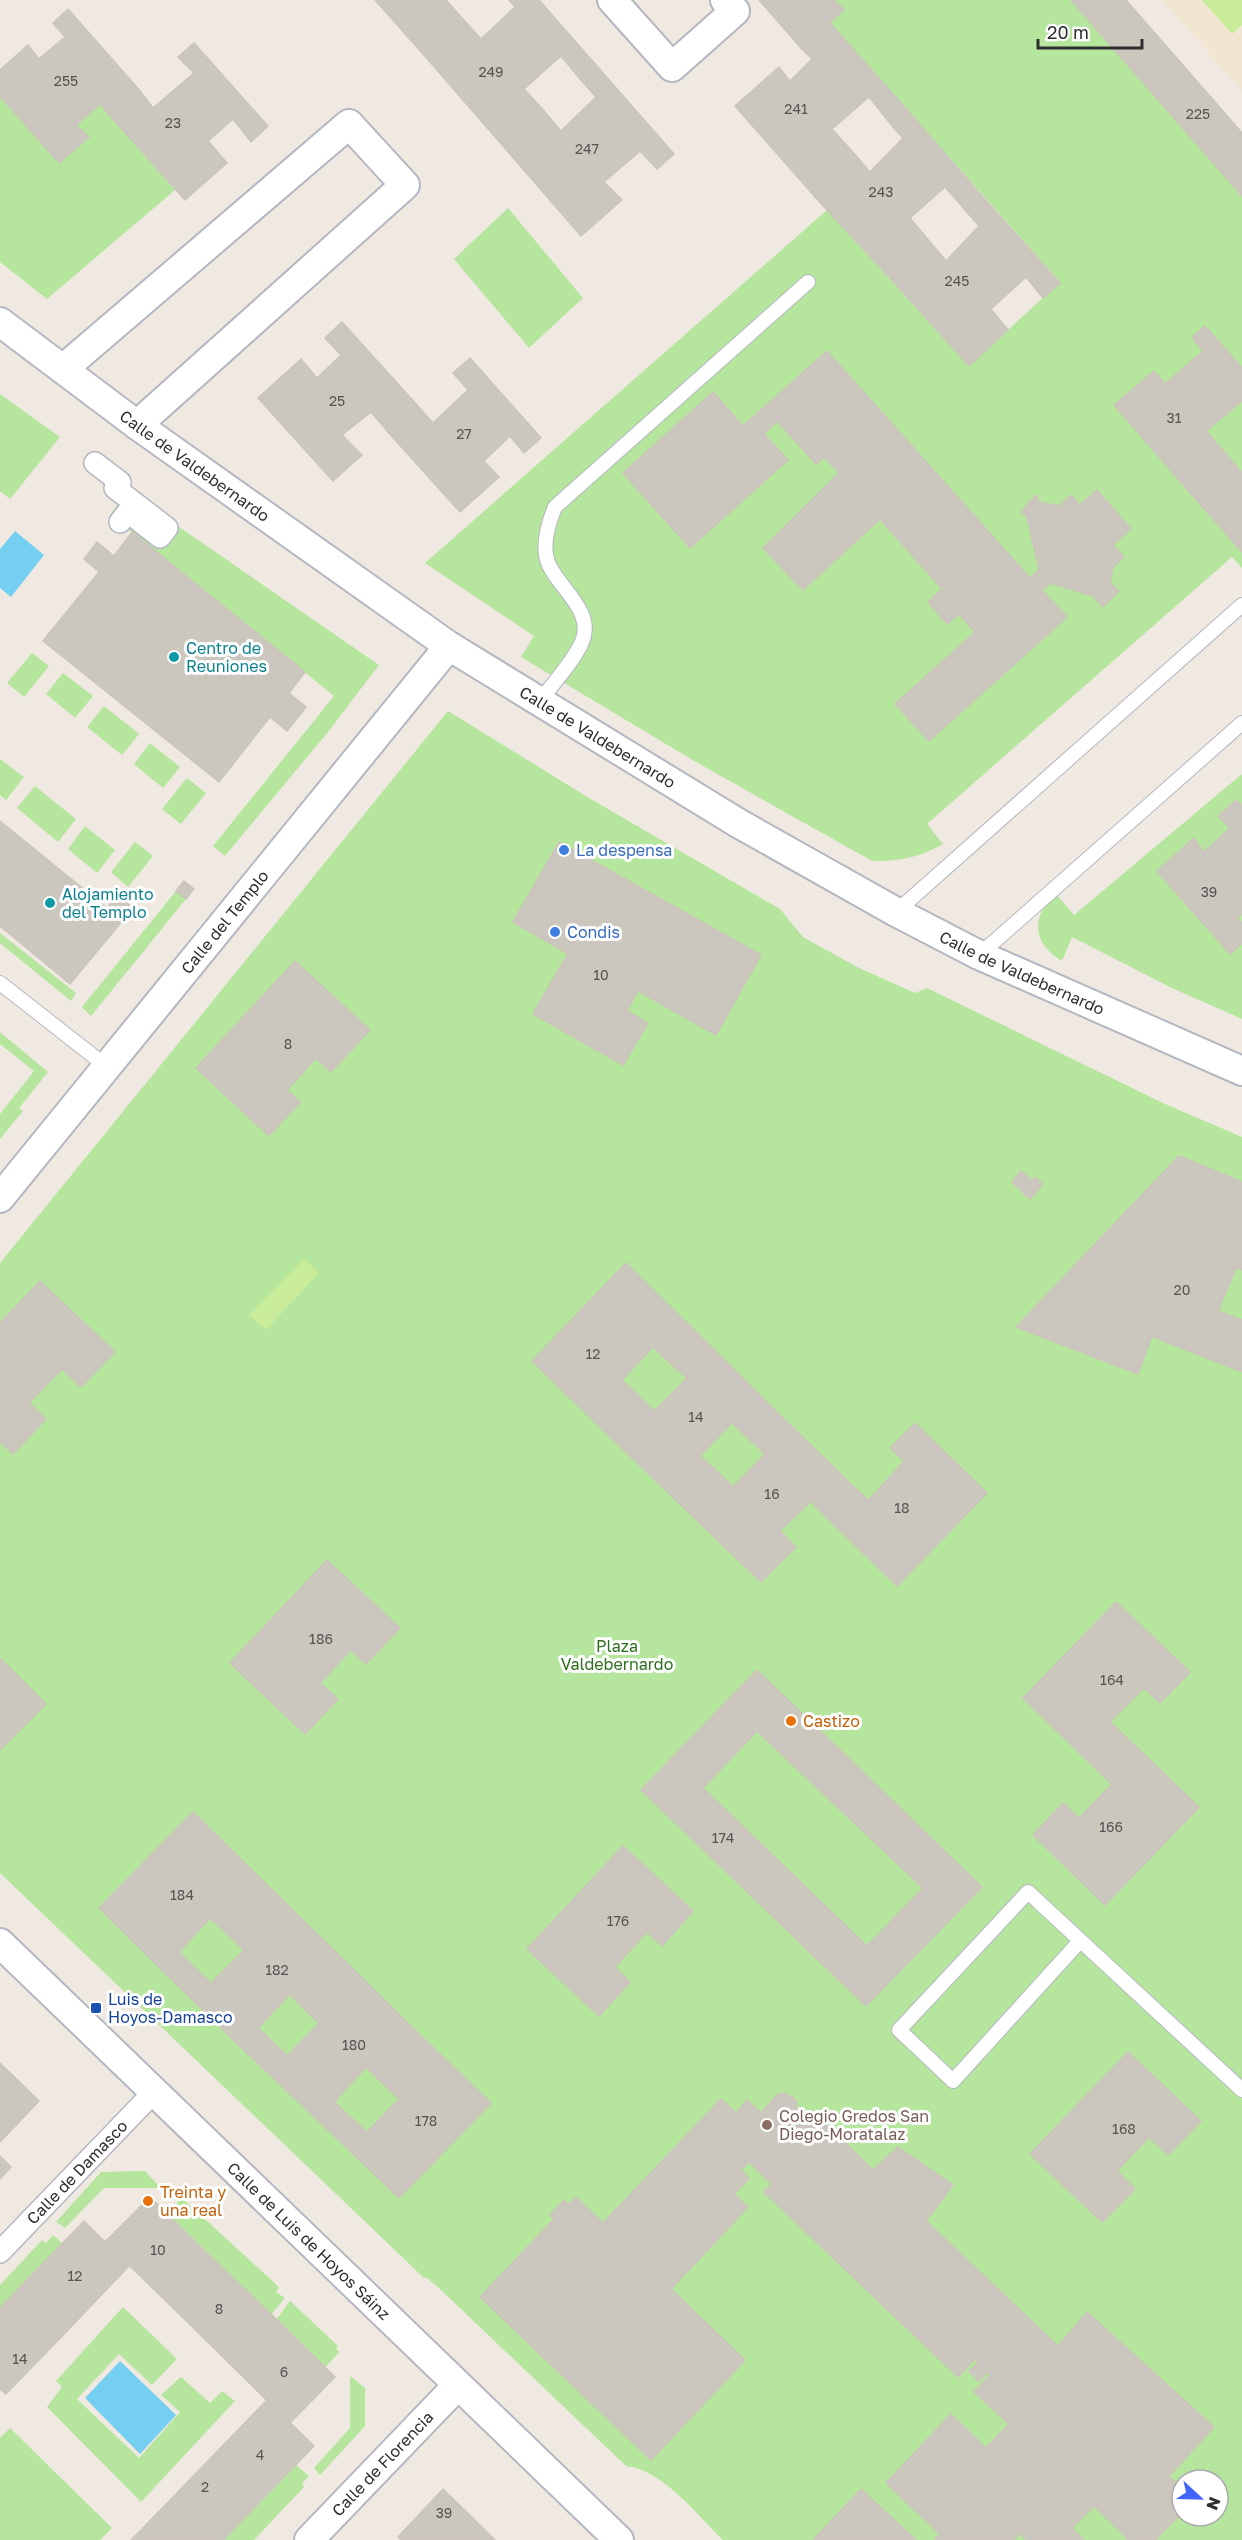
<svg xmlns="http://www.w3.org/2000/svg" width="1242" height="2540" font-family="'Golos Text',sans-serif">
<rect width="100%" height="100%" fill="#efe9e1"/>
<polygon fill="#f0e6d1" points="1162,0 1242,0 1242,91"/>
<g fill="#b6e59e" fill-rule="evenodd">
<path d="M 834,0 L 1071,0 L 1242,196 L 1242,568 L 1232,557 L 927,824 L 943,844 C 920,857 899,862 872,861 L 696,762 L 521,657 L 534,636 L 425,563 L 827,210 L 969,366 L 1060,282 L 829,22 Z"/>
<polygon points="0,96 59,163 88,138 76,125 100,104 175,190 47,299 0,262"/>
<polygon points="508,208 583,298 529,348 454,259"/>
<polygon points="0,394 60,437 10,499 0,491"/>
<polygon points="127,491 379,665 328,732 225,856 213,846 334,696 110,515"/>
<polygon points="32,653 49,666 24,697 7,683"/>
<polygon points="63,673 93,696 75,718 46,694"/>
<polygon points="104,706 139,734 122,755 87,727"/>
<path d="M 448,711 L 589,798 L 780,909 L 803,937 L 857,967 L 915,993 L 927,988 L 1165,1104 L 1242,1137 L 1242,2540 L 723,2540 C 697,2515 663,2470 626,2466 L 441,2290 L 426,2277 L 424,2278 L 0,1873 L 0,1263 ZM 1182,2480 L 1218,2480 L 1218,2516 L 1182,2516 Z"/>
<polygon points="150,743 180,767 163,788 134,764"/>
<polygon points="0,759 24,777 6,800 0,795"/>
<path d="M 1242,774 L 1242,1019 L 1172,988 L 1072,937 L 1062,961 C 1045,951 1032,934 1041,913 C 1044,906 1052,900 1057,895 L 1074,915 Z"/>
<polygon points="187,778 206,793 181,824 162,809"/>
<polygon points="35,786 76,819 58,842 17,808"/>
<polygon points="85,826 115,850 97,873 68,849"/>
<polygon points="135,842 153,856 128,887 111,872"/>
<polygon points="176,891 186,899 91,1016 82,1007"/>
<polygon points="0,933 76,993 71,1001 0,943"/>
<polygon points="0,1032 48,1072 19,1108 23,1111 0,1139 0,1114 34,1071 0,1044"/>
<polygon points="145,2171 161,2188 104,2188 65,2228 56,2222 101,2172"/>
<polygon points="182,2198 279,2287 276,2292 285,2298 271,2315 167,2213"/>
<polygon points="53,2235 62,2243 0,2308 0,2285 42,2240 46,2243"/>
<polygon points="290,2301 338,2346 336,2348 339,2352 325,2368 276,2320"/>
<polygon points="123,2307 177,2359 152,2385 119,2354 77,2399 139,2458 180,2412 161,2395 181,2377 210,2403 222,2391 235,2401 141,2502 47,2407 62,2387 56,2381"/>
<polygon points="350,2376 365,2388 365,2426 320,2475 314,2468 350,2428"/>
<polygon points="10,2428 112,2528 100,2540 0,2540 0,2438"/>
<polygon points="296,2465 309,2476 302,2484 304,2487 254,2540 223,2540"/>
</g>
<g fill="#c9ec9a">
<polygon points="1202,0 1242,0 1242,25 1232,34"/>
<polygon points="304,1259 319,1273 266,1330 249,1315"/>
</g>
<g fill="#75cff0">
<polygon points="15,531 44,555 11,597 0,588 0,549"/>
<polygon points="120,2361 176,2415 140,2454 85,2398"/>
</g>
<g fill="#cbc7bf" stroke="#cbc5ba" stroke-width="1.5" fill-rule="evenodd">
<polygon points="375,0 446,0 463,19 423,54"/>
<polygon points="509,0 539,0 596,65 580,79 561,56 524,89 544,111 503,146 423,54 463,19 481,39 515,7"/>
<polygon points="759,0 834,0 844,10 801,48"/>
<polygon points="1071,0 1126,0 1242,133 1242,196"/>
<polygon points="68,9 141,92 112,118 100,104 76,125 89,137 59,163 0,96 0,70 28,45 39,59 65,37 53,23"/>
<polygon points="829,22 909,112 893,127 869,97 832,129 858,158 815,197 735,106 779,67 790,81 812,59 801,48"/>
<polygon points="194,43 268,126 251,142 233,119 208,141 227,163 185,200 112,118 141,92 153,108 194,73 178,57"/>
<polygon points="596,65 674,154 657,169 640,151 604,182 622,200 581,236 503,146 544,111 561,131 596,97 580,79"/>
<polygon points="909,112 982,196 966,211 945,187 910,218 930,242 891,279 815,197 858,158 870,172 903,138 893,127"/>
<polygon points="982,196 1060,283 1043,298 1026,277 991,309 1008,330 969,366 891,279 930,242 946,261 979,226 966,211"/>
<polygon points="342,322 417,405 388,432 371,412 342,435 362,455 333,481 258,398 301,359 317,378 341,355 325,338"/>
<polygon points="1205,326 1242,368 1242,401 1206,431 1232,461 1193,496 1114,405 1154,371 1165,384 1203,351 1192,337"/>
<polygon points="827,351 1030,578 1039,570 1027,517 1021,512 1036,495 1039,502 1059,506 1071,495 1080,505 1097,490 1131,529 1113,545 1124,557 1113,567 1110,583 1119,591 1103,607 1093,596 1050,583 1042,590 1067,617 929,741 895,704 975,632 959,614 947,624 928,602 942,589 880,519 803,590 763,548 839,473 824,457 816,464 777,421 764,434 788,460 690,548 623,473 713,392 743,426"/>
<polygon points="470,358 541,438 524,453 510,436 484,461 499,477 460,512 388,432 417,405 433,423 468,390 453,373"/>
<polygon points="1232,461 1242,473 1242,552 1193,496"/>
<polygon points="132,532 305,672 289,693 306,707 287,731 270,717 219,782 43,641 99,572 84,559 97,542 114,556"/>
<polygon points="1237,800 1242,806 1242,914 1237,918 1242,923 1242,943 1230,954 1157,871 1194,838 1204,852 1230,828 1218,816"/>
<polygon points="0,821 107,908 118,895 133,908 70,984 0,926"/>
<polygon points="559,842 761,955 716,1035 638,991 650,969 669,980 691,941 604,891 568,954 513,922"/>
<polygon points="184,881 194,889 186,899 176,891"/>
<polygon points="604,891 691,941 669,980 650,969 627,1011 648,1023 623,1065 533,1014"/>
<polygon points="295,961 370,1030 331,1072 316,1058 287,1090 300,1102 269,1136 196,1068"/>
<polygon points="1179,1156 1242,1182 1242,1228 1173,1201 1123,1325 1152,1336 1138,1374 1016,1327"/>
<polygon points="1021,1171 1032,1181 1035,1177 1043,1184 1030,1199 1012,1182"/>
<polygon points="1173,1201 1242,1228 1242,1270 1236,1268 1218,1311 1234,1317 1217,1362 1123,1325"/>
<polygon points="626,1263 699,1335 671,1364 653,1347 622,1380 640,1397 605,1432 532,1361"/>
<polygon points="40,1281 115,1352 81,1387 62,1369 29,1403 46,1419 13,1454 0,1442 0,1323"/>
<polygon points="1234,1317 1242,1320 1242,1372 1217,1362"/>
<polygon points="699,1335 777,1412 750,1440 732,1423 700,1456 718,1472 684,1508 605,1432 640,1397 654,1411 687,1378 671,1364"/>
<polygon points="777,1412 854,1487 825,1516 811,1501 780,1531 796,1547 761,1582 684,1508 718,1472 733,1487 765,1454 750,1440"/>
<polygon points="915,1423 987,1493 897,1586 825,1516 854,1487 869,1500 904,1461 890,1448"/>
<polygon points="327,1560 400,1628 366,1664 351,1650 320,1683 338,1699 305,1734 230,1663"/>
<polygon points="1116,1602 1190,1672 1160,1703 1144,1688 1110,1722 1127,1738 1096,1769 1023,1698"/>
<polygon points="0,1658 46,1704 0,1750"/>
<path d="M 757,1670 L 982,1887 L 866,2006 L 641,1790 ZM 757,1731 L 923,1888 L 867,1946 L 703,1788 Z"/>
<polygon points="1127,1738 1199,1807 1105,1905 1033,1835 1063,1803 1079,1818 1112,1784 1096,1769"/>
<polygon points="193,1812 265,1883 221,1928 210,1918 179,1952 188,1961 171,1979 99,1908"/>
<polygon points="623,1846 693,1911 662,1946 647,1932 615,1967 630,1982 599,2016 527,1949"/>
<polygon points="265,1883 342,1958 298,2003 290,1994 258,2028 266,2035 248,2054 171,1979 188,1961 211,1983 244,1950 221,1928"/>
<polygon points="342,1958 419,2034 377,2078 366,2067 334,2102 345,2112 327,2129 248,2054 266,2035 287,2056 319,2023 298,2003"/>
<polygon points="419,2034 491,2103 399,2198 327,2129 345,2112 367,2132 399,2099 377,2078"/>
<polygon points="1128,2052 1201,2121 1168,2155 1149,2137 1117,2171 1135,2189 1102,2222 1030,2154"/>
<polygon points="0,2063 39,2101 0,2142"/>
<polygon points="785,2093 796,2100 797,2109 789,2121 795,2127 811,2110 873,2170 898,2147 953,2185 926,2221 1058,2346 1087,2312 1214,2427 1169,2476 1182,2489 1182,2513 1155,2540 1129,2540 1094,2506 1072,2528 1084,2540 1027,2540 1020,2533 1014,2540 935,2540 940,2534 886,2483 951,2414 986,2448 1009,2424 974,2392 990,2375 987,2372 979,2381 969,2371 978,2362 975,2359 958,2377 764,2192 772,2184 749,2162 741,2170 749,2179 734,2194 748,2207 671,2289 745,2360 651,2460 480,2297 554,2219 550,2215 564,2200 568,2205 576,2197 603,2223 721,2099 736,2113 747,2100 761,2113 778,2094"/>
<polygon points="0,2156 11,2167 0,2179"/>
<polygon points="150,2197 211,2257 167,2302 105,2242"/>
<polygon points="84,2221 129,2266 68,2330 22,2285"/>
<polygon points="211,2257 273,2316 229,2363 167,2302"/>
<polygon points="22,2285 68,2330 6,2394 0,2389 0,2308"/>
<polygon points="273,2316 335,2377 290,2423 229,2363"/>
<polygon points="267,2400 314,2446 252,2510 205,2464"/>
<polygon points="205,2464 252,2510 223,2540 156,2540 143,2528"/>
<polygon points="443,2489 495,2540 401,2540 398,2537"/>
<polygon points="861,2489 916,2540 813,2540"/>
<polygon points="143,2528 156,2540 131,2540"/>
</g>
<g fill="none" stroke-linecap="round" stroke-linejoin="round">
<defs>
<g id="service">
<path d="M 539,702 C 553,683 572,664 582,642 C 595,612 560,589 549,565 C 541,548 548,524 555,507 L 808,282"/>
<polyline points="896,912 1242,605"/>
<polyline points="979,955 1242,723"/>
<polyline points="0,983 106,1066"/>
<polyline points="1080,1941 953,2081 899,2030 1028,1892 1242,2090"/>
</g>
<g id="pedestrian">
<polyline points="95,463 120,482 115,488 167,528 160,537 128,512 120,522"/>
<path id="s1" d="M 0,2252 L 154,2092"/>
</g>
<g id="minor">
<polyline points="612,0 672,67 735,11 725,0"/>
<path id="s2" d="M 0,322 L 137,425 L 449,646 L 738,823 L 896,912 L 979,955 L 1242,1071"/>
<polyline points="63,369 349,124 405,185 137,425"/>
<path id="s3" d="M 0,1198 L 449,646"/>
<path id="s4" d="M 0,1943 L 619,2540"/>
<path id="s5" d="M 309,2540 L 457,2386"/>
</g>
</defs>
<use href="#service" stroke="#b4b7c1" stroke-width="16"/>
<use href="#pedestrian" stroke="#b4b7c1" stroke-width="24"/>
<use href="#minor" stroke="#b4b7c1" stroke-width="32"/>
<use href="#service" stroke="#fff" stroke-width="14"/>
<use href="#pedestrian" stroke="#fff" stroke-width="21"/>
<use href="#minor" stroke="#fff" stroke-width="28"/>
</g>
<g fill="#0f9aa8" stroke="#fff" stroke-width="2">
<circle cx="174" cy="657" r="6"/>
<circle cx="50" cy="903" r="6"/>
</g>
<g fill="#3f7fe0" stroke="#fff" stroke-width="2">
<circle cx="564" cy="850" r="6"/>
<circle cx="555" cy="932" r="6"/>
</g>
<g fill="#e8710a" stroke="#fff" stroke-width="2">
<circle cx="791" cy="1721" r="6"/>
<circle cx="148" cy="2201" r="6"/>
</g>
<rect fill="#1a4fb4" stroke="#fff" stroke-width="2" x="90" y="2002" width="12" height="12" rx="3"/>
<circle fill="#8d6e63" stroke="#fff" stroke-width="2" cx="767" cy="2125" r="6"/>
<g text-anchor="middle" stroke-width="6" stroke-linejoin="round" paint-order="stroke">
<g font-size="14" fill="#555452">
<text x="491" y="77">249</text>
<text x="66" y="86">255</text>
<text x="796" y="114">241</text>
<text x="1198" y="119">225</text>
<text x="173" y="128">23</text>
<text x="587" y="154">247</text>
<text x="881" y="197">243</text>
<text x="957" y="286">245</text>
<text x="337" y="406">25</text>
<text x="1174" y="423">31</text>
<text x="464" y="439">27</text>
<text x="1209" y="897">39</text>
<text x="601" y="980">10</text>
<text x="288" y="1049">8</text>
<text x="1182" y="1295">20</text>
<text x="593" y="1359">12</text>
<text x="696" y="1422">14</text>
<text x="772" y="1499">16</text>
<text x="902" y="1513">18</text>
<text x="321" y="1644">186</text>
<text x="1112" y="1685">164</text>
<text x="1111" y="1832">166</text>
<text x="723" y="1843">174</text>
<text x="182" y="1900">184</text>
<text x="618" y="1926">176</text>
<text x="277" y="1975">182</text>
<text x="354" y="2050">180</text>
<text x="426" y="2126">178</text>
<text x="1124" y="2134">168</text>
<text x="158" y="2255">10</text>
<text x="75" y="2281">12</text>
<text x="219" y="2314">8</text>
<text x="20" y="2364">14</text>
<text x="284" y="2377">6</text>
<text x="260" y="2460">4</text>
<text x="205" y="2492">2</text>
<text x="444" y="2518">39</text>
</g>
<g font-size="16" fill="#2e2e2e" stroke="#fff">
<text dy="6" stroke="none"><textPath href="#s2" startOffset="242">Calle de Valdebernardo</textPath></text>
<text dy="6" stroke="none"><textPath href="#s2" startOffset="728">Calle de Valdebernardo</textPath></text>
<text dy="6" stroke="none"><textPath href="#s3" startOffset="356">Calle del Templo</textPath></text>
<text dy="6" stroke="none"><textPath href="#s2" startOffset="1214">Calle de Valdebernardo</textPath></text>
<text dy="6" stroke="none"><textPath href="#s1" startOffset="111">Calle de Damasco</textPath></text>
<text dy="6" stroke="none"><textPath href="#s4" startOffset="429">Calle de Luis de Hoyos Sáinz</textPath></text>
<text dy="6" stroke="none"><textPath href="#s5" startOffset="106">Calle de Florencia</textPath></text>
</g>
<g font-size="16" fill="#0d838f" stroke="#fff" text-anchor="start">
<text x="186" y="654">Centro de<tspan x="186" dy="18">Reuniones</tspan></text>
<text x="62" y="900">Alojamiento<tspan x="62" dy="18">del Templo</tspan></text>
</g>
<g font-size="16" fill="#366cbe" stroke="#fff" text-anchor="start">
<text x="576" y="856">La despensa</text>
<text x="567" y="938">Condis</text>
</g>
<g font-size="16" fill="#2c6e1b" stroke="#fff">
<text x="617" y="1652">Plaza<tspan x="617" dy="18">Valdebernardo</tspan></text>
</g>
<g font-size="16" fill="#c56008" stroke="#fff" text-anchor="start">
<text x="803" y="1727">Castizo</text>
<text x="160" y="2198">Treinta y<tspan x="160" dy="18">una real</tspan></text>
</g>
<g font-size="16" fill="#164399" stroke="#fff" text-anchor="start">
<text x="108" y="2005">Luis de<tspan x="108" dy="18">Hoyos-Damasco</tspan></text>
</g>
<g font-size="16" fill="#785e54" stroke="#fff" text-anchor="start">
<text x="779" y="2122">Colegio Gredos San<tspan x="779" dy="18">Diego-Moratalaz</tspan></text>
</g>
</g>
<g transform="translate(1200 2498) rotate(112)"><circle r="28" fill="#ffffff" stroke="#ababab" stroke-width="1.5"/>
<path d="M0-4.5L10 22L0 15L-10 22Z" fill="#4264fb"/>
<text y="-9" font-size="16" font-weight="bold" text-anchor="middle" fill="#2e2e2e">N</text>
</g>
<path d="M1038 39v9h104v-9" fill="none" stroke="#2e2e2e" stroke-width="3"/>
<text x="1047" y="39" font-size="18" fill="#2e2e2e" stroke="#ffffff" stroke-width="4.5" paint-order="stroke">20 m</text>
</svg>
